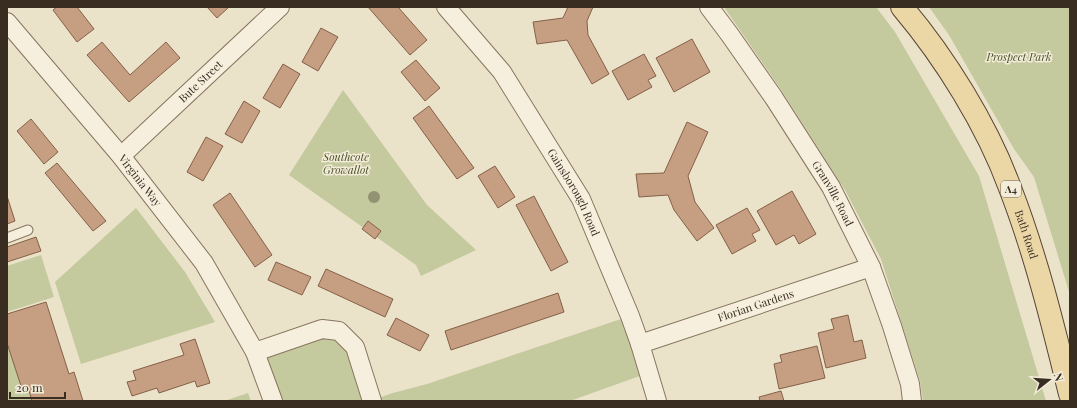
<svg xmlns="http://www.w3.org/2000/svg" width="1077" height="408" font-family="'Playfair Display',serif">
<rect width="100%" height="100%" fill="#ebe2ca"/>
<g fill="#c4c99e">
<polygon points="724,7 876,7 895,32 979,176 1046,401 923,401 920,381 881,259 845,190 784,94"/>
<polygon points="929,7 1070,7 1070,295 1034,177 1014,149 949,35"/>
<polygon points="343,90 427,205 476,250 421,276 416,265 289,175"/>
<polygon points="136,208 185,272 215,322 81,364 55,282"/>
<polygon points="41,255 54,297 7,312 7,266"/>
<polygon points="630,316 648,373 570,401 273,401 255,352 339,331 372,400 393,393 427,384"/>
<polygon points="7,343 22,389 28,387 32,401 7,401"/>
<polygon points="248,393 251,401 224,401"/>
</g>
<g fill="#c69f83" stroke="#846047">
<polygon points="57,7 77,7 94,29 77,42 53,10"/>
<polygon points="207,7 229,7 217,18"/>
<polygon points="368,7 398,7 427,40 410,55"/>
<polygon points="568,7 593,7 587,21 588,35 609,74 592,84 567,40 537,44 533,22 563,18"/>
<polygon points="321,28 338,37 318,71 302,62"/>
<polygon points="692,39 710,72 674,92 656,58"/>
<polygon points="102,42 130,75 166,42 180,58 129,102 87,55"/>
<polygon points="644,54 656,76 648,80 652,87 628,100 612,71"/>
<polygon points="416,60 440,88 425,101 401,72"/>
<polygon points="283,64 300,74 280,108 263,98"/>
<polygon points="244,101 260,111 242,143 225,134"/>
<polygon points="429,106 474,168 457,179 413,118"/>
<polygon points="31,119 58,152 44,164 17,131"/>
<polygon points="687,122 708,132 688,176 695,202 714,228 697,241 674,210 668,195 639,197 636,174 664,173"/>
<polygon points="206,137 223,146 203,181 187,172"/>
<polygon points="57,163 106,221 93,231 45,173"/>
<polygon points="495,166 515,197 498,208 478,176"/>
<polygon points="792,191 816,234 799,244 794,235 776,245 757,211"/>
<polygon points="230,193 272,255 255,267 213,205"/>
<polygon points="7,196 15,221 7,224"/>
<polygon points="534,196 568,262 551,271 516,205"/>
<polygon points="747,208 760,230 752,234 756,241 732,254 716,225"/>
<polygon points="368,221 381,231 375,239 362,229"/>
<polygon points="36,237 41,251 7,262 7,247"/>
<polygon points="276,262 311,277 302,295 268,280"/>
<polygon points="326,269 393,299 385,317 318,286"/>
<polygon points="558,293 564,312 451,350 445,331"/>
<polygon points="46,302 69,374 74,372 83,401 32,401 28,387 22,389 7,343 7,314"/>
<polygon points="848,315 854,342 862,340 866,358 826,368 818,333 834,329 831,319"/>
<polygon points="396,318 429,335 420,351 387,335"/>
<polygon points="195,339 210,383 197,387 195,381 159,393 157,388 132,396 127,382 136,380 133,371 184,355 180,344"/>
<polygon points="817,346 825,378 779,389 774,364 782,362 780,355"/>
<polygon points="781,391 784,401 760,401 759,397"/>
</g>
<g fill="none" stroke-linecap="round" stroke-linejoin="round">
<defs>
<polyline id="service" points="7,238 28,230"/>
<g id="minor">
<path id="s1" d="M 446,7 L 502,72 L 581,199 L 630,316 L 640,344 L 657,401"/>
<path id="s2" d="M 709,7 L 730,35 L 774,98 L 831,187 L 871,267 L 892,326 L 910,384 L 912,401"/>
<path id="s3" d="M 7,22 L 121,156 L 204,263 L 255,352 L 273,401"/>
<path id="s4" d="M 121,156 L 280,7"/>
<path id="s5" d="M 640,344 L 871,267"/>
<polyline points="255,352 322,329 339,331 355,347 372,401"/>
</g>
<g id="primary">
<path id="s6" d="M 902,7 C 945,58 987,125 1010,188 C 1036,255 1053,325 1070,394"/>
</g>
</defs>
<use href="#service" stroke="#877560" stroke-width="11"/>
<use href="#minor" stroke="#877560" stroke-width="20"/>
<use href="#primary" stroke="#554333" stroke-width="24"/>
<use href="#service" stroke="#f7efdd" stroke-width="9"/>
<use href="#minor" stroke="#f7efdd" stroke-width="18"/>
<use href="#primary" stroke="#ebd6a6" stroke-width="22"/>
</g>
<circle fill="#929372" cx="374" cy="197" r="6"/>
<g text-anchor="middle" stroke-width="3" stroke-linejoin="round" paint-order="stroke">
<rect fill="#f3ecd9" stroke="#716659" stroke-width="1" x="1001" y="181" width="20" height="16" rx="3"/>
<g font-size="10" font-weight="bold" fill="#392d22">
<text x="1011" y="193">A4</text>
</g>
<g font-size="11" font-style="italic" fill="#49532a" stroke="#f3ecd9">
<text x="1019" y="61">Prospect Park</text>
<text x="346" y="161">Southcote<tspan x="346" dy="13">Growallot</tspan></text>
</g>
<g font-size="11" fill="#392d22" stroke="#f3ecd9">
<text dy="4" stroke="none"><textPath href="#s4" startOffset="109">Bute Street</textPath></text>
<text dy="4" stroke="none"><textPath href="#s3" startOffset="207">Virginia Way</textPath></text>
<text dy="4" stroke="none"><textPath href="#s1" startOffset="226">Gainsborough Road</textPath></text>
<text dy="4" stroke="none"><textPath href="#s2" startOffset="224">Granville Road</textPath></text>
<text dy="4" stroke="none"><textPath href="#s6" startOffset="261">Bath Road</textPath></text>
<text dy="4" stroke="none"><textPath href="#s5" startOffset="122">Florian Gardens</textPath></text>
</g>
</g>
<rect width="1077" height="408" fill="none" stroke="#392d22" stroke-width="16"/>
<g transform="translate(1049 380) rotate(73)" stroke="#f3ecd9" stroke-width="3" paint-order="stroke">
<path d="M0-3L7 15L0 10L-7 15Z" fill="#392d22"/>
<text y="-6" font-size="11" font-weight="bold" text-anchor="middle" fill="#392d22">N</text>
</g>
<path d="M10 392v6h55v-6" fill="none" stroke="#392d22" stroke-width="2"/>
<text x="16" y="392" font-size="12" fill="#392d22" stroke="#f3ecd9" stroke-width="3" paint-order="stroke">20 m</text>
</svg>
